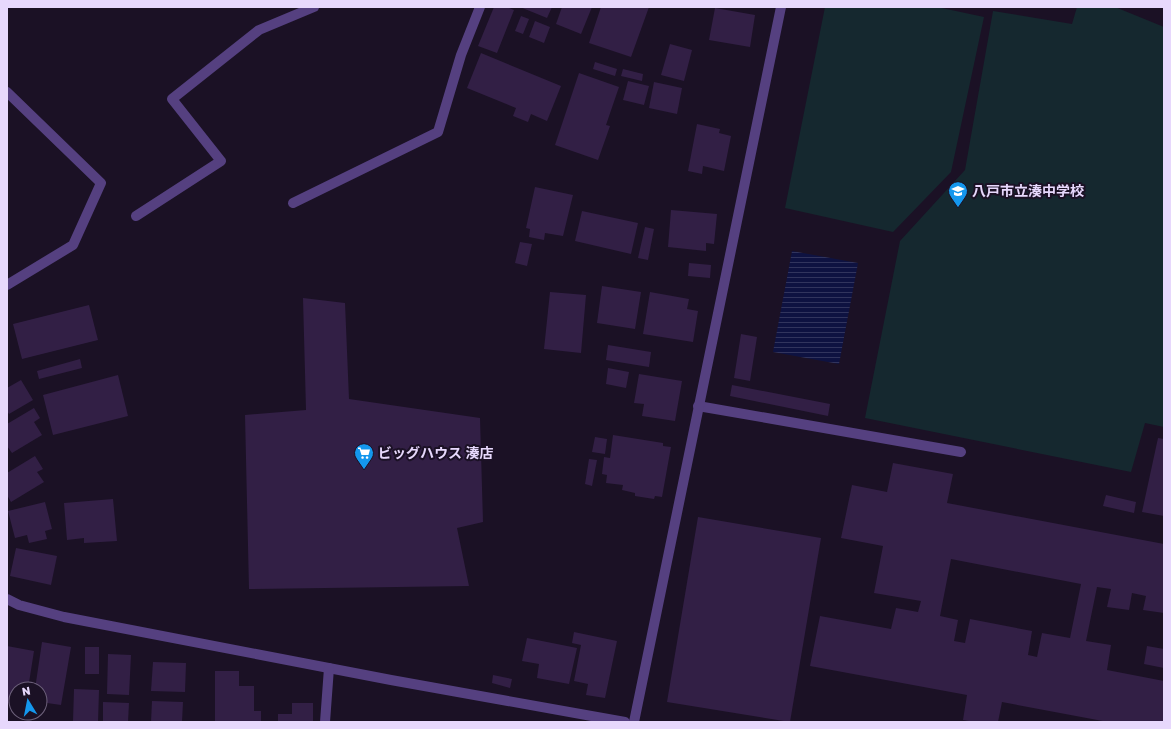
<svg xmlns="http://www.w3.org/2000/svg" width="1171" height="729" font-family="'Golos Text','Noto Sans JP',sans-serif">
<defs>
<pattern id="water-rules" width="6" height="5" patternUnits="userSpaceOnUse"><rect width="6" height="5" fill="#0e1241"/><path d="M0 2.5h6" fill="none" stroke="#31345d"/></pattern>
</defs>
<rect width="100%" height="100%" fill="#1b1125"/>
<g fill="#15282f">
<polygon points="825,7 937,7 984,17 951,172 893,232 785,208"/>
<polygon points="1077,7 1115,7 1164,27 1164,427 1145,423 1131,472 865,418 900,241 965,170 993,11 1072,24"/>
</g>
<polygon fill="url(#water-rules)" points="792,251 858,263 839,364 773,352"/>
<g fill="#321f45" fill-rule="evenodd">
<polygon points="494,7 507,7 514,10 497,53 478,46"/>
<polygon points="520,7 552,7 547,18"/>
<polygon points="562,7 592,7 581,34 556,24"/>
<polygon points="601,7 649,7 631,57 589,43"/>
<polygon points="715,8 755,15 750,47 709,40"/>
<polygon points="521,16 529,19 523,34 515,31"/>
<polygon points="535,21 550,27 544,43 529,37"/>
<polygon points="670,44 692,50 684,81 661,75"/>
<polygon points="481,53 561,86 547,121 531,114 528,122 513,116 516,108 467,88"/>
<polygon points="595,62 617,69 615,76 593,69"/>
<polygon points="623,69 643,74 642,81 621,76"/>
<polygon points="579,73 619,87 606,125 610,126 598,160 555,145"/>
<polygon points="628,81 649,86 644,105 623,100"/>
<polygon points="654,82 682,88 677,114 649,108"/>
<polygon points="697,124 720,129 719,133 731,136 724,171 703,166 702,174 688,171"/>
<polygon points="535,187 573,195 563,236 545,233 544,240 529,237 530,229 526,228"/>
<polygon points="671,210 717,214 714,244 706,243 706,251 668,247"/>
<polygon points="582,211 638,223 631,254 575,241"/>
<polygon points="645,227 654,229 648,260 638,258"/>
<polygon points="520,242 532,244 527,266 515,263"/>
<polygon points="689,263 711,265 710,278 688,276"/>
<polygon points="602,286 641,292 635,329 597,323"/>
<polygon points="550,292 586,295 581,353 544,349"/>
<polygon points="650,292 689,299 687,309 698,311 693,342 643,334"/>
<polygon points="303,298 345,303 349,399 480,418 483,522 457,528 469,586 249,589 245,415 306,410"/>
<polygon points="89,305 98,340 22,359 13,324"/>
<polygon points="741,334 757,337 750,381 734,378"/>
<polygon points="608,345 651,352 649,367 606,360"/>
<polygon points="80,359 82,368 39,379 37,371"/>
<polygon points="608,368 629,372 626,388 606,384"/>
<polygon points="639,374 682,381 675,421 642,416 644,404 634,403"/>
<polygon points="118,375 128,416 53,435 43,395"/>
<polygon points="21,380 33,400 9,414 7,411 7,388"/>
<polygon points="732,385 830,404 828,416 730,396"/>
<polygon points="34,408 40,418 34,422 42,435 12,453 7,446 7,424"/>
<polygon points="613,435 663,443 663,446 671,447 662,497 655,496 654,499 635,496 635,493 622,490 623,485 606,483 607,475 602,474 604,457 610,458"/>
<polygon points="595,437 607,439 605,454 592,452"/>
<polygon points="1158,438 1164,439 1164,516 1142,512"/>
<polygon points="35,456 43,469 37,472 44,482 11,502 7,495 7,473"/>
<polygon points="589,459 597,460 592,486 585,484"/>
<path d="M 893,463 L 953,474 L 947,503 L 1164,544 L 1164,613 L 1143,610 L 1146,596 L 1132,593 L 1129,610 L 1107,607 L 1111,589 L 1097,587 L 1086,641 L 1111,645 L 1107,670 L 1164,681 L 1164,722 L 1108,722 L 1002,702 L 998,722 L 975,722 L 963,720 L 967,695 L 810,666 L 820,616 L 891,629 L 896,608 L 918,612 L 921,601 L 874,593 L 883,546 L 841,538 L 852,485 L 887,492 ZM 951,559 L 1081,584 L 1070,638 L 1042,633 L 1037,657 L 1028,655 L 1032,631 L 970,619 L 965,643 L 954,641 L 958,620 L 940,616 Z"/>
<polygon points="1106,495 1136,502 1134,513 1103,506"/>
<polygon points="113,499 117,541 84,543 84,538 67,540 64,503"/>
<polygon points="45,502 52,529 45,531 47,539 29,543 27,535 15,538 8,511"/>
<polygon points="698,517 821,538 790,722 667,702"/>
<polygon points="16,548 57,556 51,585 10,576"/>
<polygon points="574,632 617,641 605,698 586,695 588,684 574,681 581,645 572,643"/>
<polygon points="527,638 577,648 569,684 537,678 539,664 522,661"/>
<polygon points="42,642 71,647 61,705 40,702 40,689 35,689"/>
<polygon points="7,646 34,651 28,689 16,689 16,705 7,703"/>
<polygon points="1147,646 1164,649 1164,668 1144,664"/>
<rect x="85" y="647" width="14" height="27"/>
<polygon points="108,654 131,655 129,695 107,694"/>
<polygon points="153,662 186,663 185,692 151,691"/>
<polygon points="215,671 239,671 239,686 254,686 254,711 261,711 261,722 215,722"/>
<polygon points="493,675 512,679 510,688 492,683"/>
<polygon points="74,689 99,690 98,722 73,722"/>
<polygon points="152,701 183,702 182,722 151,722"/>
<polygon points="103,702 129,703 128,722 103,722"/>
<polygon points="292,703 313,703 313,722 278,722 278,714 292,714"/>
</g>
<g fill="none" stroke-linecap="round" stroke-linejoin="round">
<g stroke="#554080" stroke-width="10">
<polyline points="7,92 101,183 73,245 7,285"/>
<polyline points="293,203 438,132 461,55 480,7"/>
<polyline points="136,216 221,161 172,99 259,30 314,7"/>
<polyline points="698,406 961,452"/>
<polyline points="7,599 19,605 64,617 391,680 625,722"/>
<polyline points="325,722 329,668"/>
<polyline points="634,722 781,7"/>
</g>
</g>
<defs>
<symbol id="school-pin" viewBox="-11 -11 22 30"><path d="M0 17L-7.5 6A9.5 9.5 0 1 1 7.5 6Z" fill="#1497ed" stroke="#1b1125"/><path d="M0-5L7-2L0 1L-7-2ZM-4 1L0 2.5L4 1V4Q0 6-4 4Z" fill="#fff"/></symbol>
<symbol id="supermarket-pin" viewBox="-11 -11 22 30"><path d="M0 17L-7.5 6A9.5 9.5 0 1 1 7.5 6Z" fill="#1497ed" stroke="#1b1125"/><path d="M-6-5.5h2.5l.6 2H6L4.5 2H-2.5L-4.4-4H-6ZM-1.5 3.2a1.3 1.3 0 1 0 .1 0ZM3 3.2a1.3 1.3 0 1 0 .1 0Z" fill="#fff"/></symbol>
</defs>
<g fill-rule="evenodd">
<use href="#school-pin" x="947" y="180" width="22" height="30"/>
<use href="#supermarket-pin" x="353" y="442" width="22" height="30"/>
</g>
<g text-anchor="middle" stroke-width="4" stroke-linejoin="round" paint-order="stroke">
<g font-size="14" font-weight="bold" fill="#e7d8fc" stroke="#1b1125" text-anchor="start">
<text x="972" y="196">八戸市立湊中学校</text>
<text x="378" y="458">ビッグハウス 湊店</text>
</g>
</g>
<rect width="1171" height="729" fill="none" stroke="#e7d8fc" stroke-width="16"/>
<g transform="translate(28 701) rotate(350)"><circle r="19" fill="#1b1125" stroke="#6d617b"/>
<path d="M0-3L7 15L0 10L-7 15Z" fill="#1497ed"/>
<text y="-6" font-size="11" font-weight="bold" text-anchor="middle" fill="#e7d8fc">N</text>
</g>
</svg>
